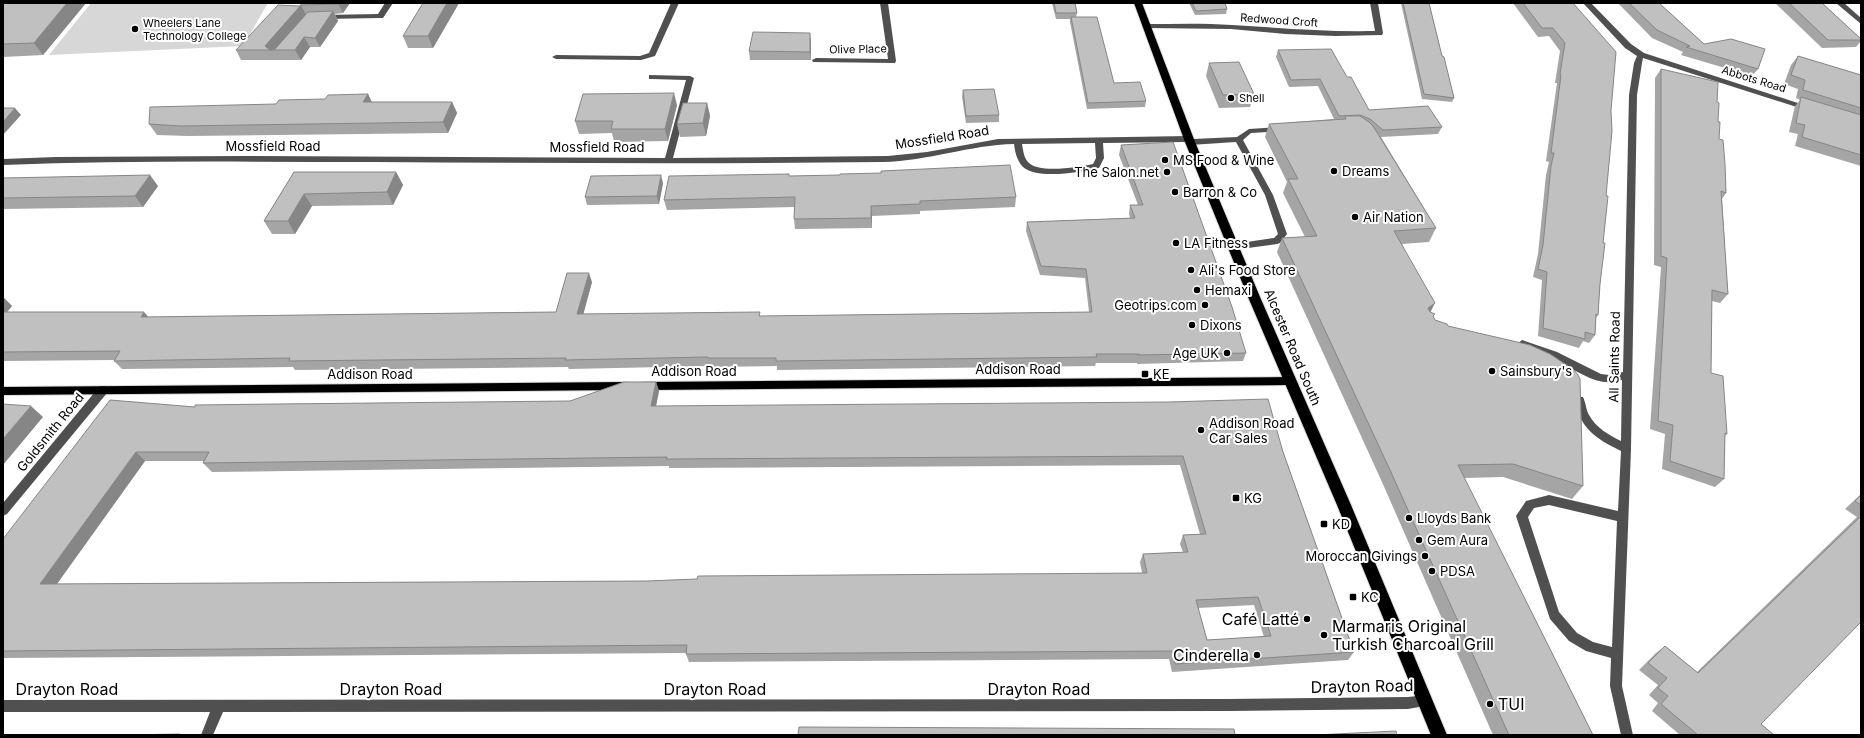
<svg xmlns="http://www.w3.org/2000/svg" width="1864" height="738" font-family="Inter,sans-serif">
<rect width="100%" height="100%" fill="#fff"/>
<polygon fill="#d7d7d7" points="91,3 268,3 243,46 49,55"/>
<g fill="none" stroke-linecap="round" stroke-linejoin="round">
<defs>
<g id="major">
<polygon points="1290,377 1294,378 1295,381 1294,384 1290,385 644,390 640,389 639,386 640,383 644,382"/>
<polygon points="626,382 630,383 631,386 630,389 626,390 3,395 3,387"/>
</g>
<polygon id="highway" points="1134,3 1142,3 1195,142 1260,297 1351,505 1447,735 1431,735 1337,505 1248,297 1185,142"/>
</defs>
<use href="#major" stroke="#dbdbdb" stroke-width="2"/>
<use href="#highway" stroke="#dbdbdb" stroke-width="2"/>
<g fill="#505050" fill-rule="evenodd">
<polygon points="385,3 393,3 383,18 380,18 324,19 320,17 324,15 378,14"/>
<polygon points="671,3 679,3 655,56 641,60 556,59 552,57 556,55 640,56 649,53"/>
<polygon points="880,3 888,3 896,61 895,63 813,62 812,60 816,58 888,59"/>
<path d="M 1370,3 L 1378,3 L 1383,33 L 1382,35 L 1335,36 L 1285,34 L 1231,29 L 1147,28 L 1143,26 L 1147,24 C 1175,24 1204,23 1232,25 C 1281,28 1326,32 1375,31 Z"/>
<path d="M 1583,3 L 1591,3 L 1631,44 L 1644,53 L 1813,108 L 1812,110 L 1806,110 L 1643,58 L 1642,63 L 1637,95 L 1631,449 L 1622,686 L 1633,735 L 1621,735 L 1610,686 L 1611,658 L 1586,651 L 1569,641 L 1550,619 L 1516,516 L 1526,501 L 1549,495 L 1618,511 L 1621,451 C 1595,438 1581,429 1574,400 L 1575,397 L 1583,397 C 1586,403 1586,410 1589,415 C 1596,428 1609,435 1621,441 L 1622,380 C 1598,388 1580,372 1559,362 C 1546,355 1532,351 1519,347 L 1517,344 L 1522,340 L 1557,352 L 1601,374 L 1609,375 L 1623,372 L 1629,95 L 1634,63 L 1637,56 L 1625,48 ZM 1549,505 L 1617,521 L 1612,647 L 1593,642 L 1577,633 L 1559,612 L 1528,517 L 1534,508 Z"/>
<polygon points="1836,3 1844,3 1861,18 1861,24"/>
<path d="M 649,75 L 690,76 L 694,78 L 673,158 L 888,156 L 927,152 L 998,139 L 1189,136 L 1193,139 L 1237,137 L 1249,129 L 1281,127 L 1285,129 L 1284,131 L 1251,133 L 1243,140 L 1273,195 L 1287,234 L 1280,243 L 1277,244 L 1233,250 L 1228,247 L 1233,244 L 1274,238 L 1278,234 L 1265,195 L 1236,142 L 1190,145 L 1186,142 L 1103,143 L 1104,158 L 1099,168 C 1082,172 1037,180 1023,167 C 1017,161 1015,152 1014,144 C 970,145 928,161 883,162 C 714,164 544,163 374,162 C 251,162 127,160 3,165 L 3,159 L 56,157 L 242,156 L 665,158 L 686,80 L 652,79 L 649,79 ZM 1095,143 L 1096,158 L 1093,164 C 1079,167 1038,174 1028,162 C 1024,158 1023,150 1022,144 Z"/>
<polygon points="103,386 107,387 108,390 107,393 7,514 3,516 3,503 99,387"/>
<polygon points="1426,695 1430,697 1432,701 1430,705 1408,709 1228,711 223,712 213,735 201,735 210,712 3,712 3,700 1228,699 1408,697"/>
</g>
<use href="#major" fill="#000" fill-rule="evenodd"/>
<use href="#highway" fill="#000" fill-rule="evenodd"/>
</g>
<g fill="#a5a5a5" fill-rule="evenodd">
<polygon points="3,3 86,3 43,55 3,57"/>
<polygon points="302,3 350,3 343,13 335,14 338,21 320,47 310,47 301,60 241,60 236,50 300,6"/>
<polygon points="423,3 459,3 433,48 408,48 403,36"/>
<polygon points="1052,3 1075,3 1077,13 1076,17 1114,83 1146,101 1145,107 1087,109 1070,22 1070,19 1056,19"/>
<polygon points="1189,3 1225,3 1227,9 1226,14 1195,15"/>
<polygon points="1401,3 1429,3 1442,56 1454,98 1452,102 1422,99"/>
<polygon points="1513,3 1573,3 1611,111 1600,284 1598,315 1596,318 1595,335 1589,343 1583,341 1579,348 1538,336 1542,280 1533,277 1538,254 1546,175 1549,162 1546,161 1557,83 1555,83 1560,51 1549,36 1538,37"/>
<polygon points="1618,3 1659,3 1704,44 1758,69 1752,76 1681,55 1683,52 1652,38"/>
<polygon points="1775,3 1822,3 1861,39 1861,41 1856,47 1822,48"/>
<polygon points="811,42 811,60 750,60 749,51"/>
<polygon points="1278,50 1347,77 1369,110 1442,127 1438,134 1381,137 1436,228 1429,242 1402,244 1430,312 1435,320 1448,326 1583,486 1572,499 1503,477 1464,478 1593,735 1493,735 1382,482 1277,252 1282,238 1305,237 1283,193 1287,182 1265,137 1269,124 1334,119 1318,86 1289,87 1276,57"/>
<polygon points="1798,56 1859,75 1860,74 1861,74 1861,166 1795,146 1798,134 1789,132 1795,106 1800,100 1796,98 1798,89 1784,84 1791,65"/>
<polygon points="1209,63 1254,94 1250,107 1219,108 1206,76"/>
<polygon points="1661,69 1717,102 1719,139 1726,193 1722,199 1728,294 1720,303 1712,301 1711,373 1727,434 1725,436 1724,479 1715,487 1662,469 1665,434 1650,429 1661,267 1654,265 1655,78"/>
<polygon points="963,90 999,115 999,122 966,123 962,97"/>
<polygon points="368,94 371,102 452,102 457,113 448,133 188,136 157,135 149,124 325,99"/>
<polygon points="707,103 710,116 706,136 680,137 677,124"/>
<polygon points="677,105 668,141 614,142 612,133 579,134 575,121"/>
<polygon points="1121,145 1246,353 1243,361 1137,364 1137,363 1096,363 1095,366 777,370 777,366 710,367 710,366 569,369 568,367 295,370 293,367 122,369 114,361 114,360 3,361 3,297 12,306 7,312 149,317 556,312 592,282 583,314 760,316 1089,312 1085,278 1040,275 1026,231 1027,222 1130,218 1129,214 1130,205 1138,205 1119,155"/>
<polygon points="294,172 396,172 403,185 393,205 312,206 295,234 272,234 264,221"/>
<polygon points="789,176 1016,197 1015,207 920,211 920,214 872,216 872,228 795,229 794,219 794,207 667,210 664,200"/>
<polygon points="3,178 158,186 143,207 3,209"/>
<polygon points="663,183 659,204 587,205 585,197"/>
<path d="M 656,382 L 659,391 L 656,406 L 1283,452 L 1354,652 L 1348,660 L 1172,672 L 1169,659 L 689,662 L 686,654 L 686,653 L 3,658 L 3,539 L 195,407 L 570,401 ZM 145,461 L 204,461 L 203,463 L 212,472 L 669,466 L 669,468 L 1180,465 L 1200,534 L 1183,535 L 1180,544 L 1183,552 L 1143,554 L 1140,562 L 1142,573 L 647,581 L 57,584 ZM 1254,605 L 1264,637 L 1207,640 L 1198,608 Z"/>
<polygon points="1861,494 1861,622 1761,724 1774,735 1680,735 1652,711 1658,703 1649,695 1658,685 1639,670 1656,653 1665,646 1697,672 1857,517 1845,509"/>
</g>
<g fill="#868686">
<polygon points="67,3 86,3 43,55 34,43"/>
<polygon points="339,3 350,3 343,13 338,4"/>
<polygon points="447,3 459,3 433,48 428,36"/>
<polygon points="301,5 306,15 276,50 267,50 265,46"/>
<polygon points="333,11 338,21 320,47 315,38"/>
<polygon points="810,33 811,42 811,60 810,52"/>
<polygon points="304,37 310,47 301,60 295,50"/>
<polygon points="674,93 677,105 668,141 665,129"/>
<polygon points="368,94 373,104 363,102"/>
<polygon points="452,102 457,113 448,133 443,122"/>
<polygon points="707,103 710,116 706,136 703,123"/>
<polygon points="15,108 21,115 3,135 3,122"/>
<polygon points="396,172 403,185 393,205 387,192"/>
<polygon points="150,175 158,186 143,207 135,196"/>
<polygon points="661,175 663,183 659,204 657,196"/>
<polygon points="304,194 312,206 295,234 288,221"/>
<polygon points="871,206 872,216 872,228 871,218"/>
<polygon points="589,273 592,282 581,323 577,314"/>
<polygon points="3,297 12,306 3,317"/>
<polygon points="1435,303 1428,317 1428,308"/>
<polygon points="144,312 152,321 141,317"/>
<polygon points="656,382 659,391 654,415 651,406"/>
<polygon points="31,406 43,417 3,465 3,439"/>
<polygon points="136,452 145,461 51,592 40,584"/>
</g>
<g fill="#c0c0c0" stroke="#868686" fill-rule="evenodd">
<polygon points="3,3 67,3 34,43 3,44"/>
<polygon points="302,3 339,3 338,4 301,5 265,46 270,50 275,49 308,12 333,11 315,38 304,37 295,50 236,50 278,5 300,6"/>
<polygon points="423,3 447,3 428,36 403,36"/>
<polygon points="1054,3 1075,3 1077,13 1056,13"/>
<polygon points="1192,3 1225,3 1227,9 1196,11"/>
<polygon points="1403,3 1429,3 1442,56 1444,57 1454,98 1424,94"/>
<polygon points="1523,3 1573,3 1616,52 1611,111 1612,131 1606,196 1608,196 1603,243 1605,243 1600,284 1598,315 1596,314 1595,335 1585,332 1585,339 1543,328 1547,272 1538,269 1543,245 1551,166 1554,153 1551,153 1561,75 1560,74 1565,43 1553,28 1542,28"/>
<polygon points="1629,3 1659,3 1704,44 1731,39 1765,49 1758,69 1686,47 1690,46 1657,30"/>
<polygon points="1789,3 1822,3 1861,39 1861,40 1828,40"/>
<polygon points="1071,17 1097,17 1114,83 1140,82 1146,101 1088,103"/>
<polygon points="753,32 810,33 810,52 749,51"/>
<polygon points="1331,49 1347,77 1351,77 1369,110 1428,106 1442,127 1383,130 1370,119 1360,115 1339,116 1320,79 1291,80 1278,50"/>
<polygon points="1798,56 1861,75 1861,108 1803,90 1805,80 1791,75"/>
<polygon points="1239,62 1254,94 1223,95 1209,63"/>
<polygon points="1661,69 1718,82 1717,102 1719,103 1718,122 1720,122 1719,139 1723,140 1725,164 1726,193 1721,191 1728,294 1712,290 1711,373 1723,376 1727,434 1725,433 1724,479 1670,461 1673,425 1658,421 1667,258 1661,256"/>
<polygon points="994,89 999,115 966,116 963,90"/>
<polygon points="674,93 665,129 611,129 613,121 575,121 583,94"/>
<polygon points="368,94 363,102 452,102 443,122 180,126 149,124 150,107 276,104 279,100 325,99 328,95"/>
<polygon points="1801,97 1861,115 1861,155 1802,137 1805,125 1796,123"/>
<polygon points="683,103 707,103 703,123 677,124"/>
<polygon points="3,108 15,108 3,122"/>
<polygon points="1345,116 1360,116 1369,122 1373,126 1436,228 1394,231 1435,303 1428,308 1430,312 1435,314 1433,316 1435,320 1447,324 1448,326 1530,345 1550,354 1574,370 1578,375 1580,379 1583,486 1513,464 1458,465 1593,735 1509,735 1390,470 1282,238 1317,236 1288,179 1298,179 1269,124 1346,119"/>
<polygon points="1173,142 1232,307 1246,353 1139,355 1139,354 1096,354 1097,357 776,361 776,358 708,358 708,357 565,360 566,358 289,361 290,358 114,361 120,351 3,352 3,312 144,312 141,317 556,312 567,273 589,273 577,314 760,312 759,316 1092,312 1086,269 1041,266 1027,222 1135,218 1130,205 1143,205 1121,145"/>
<polygon points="1010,165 1016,197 920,201 920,204 871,206 871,218 794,219 795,197 664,200 669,176 789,174 789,176 840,175 840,174 881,173 881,171"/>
<polygon points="294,172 396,172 387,192 304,194 288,221 264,221"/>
<polygon points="150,175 135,196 3,198 3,178"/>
<polygon points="661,175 657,196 585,197 591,176"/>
<path d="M 624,382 L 656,382 L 651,406 L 1169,402 L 1268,399 L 1283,452 L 1354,652 L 1175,664 L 1172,651 L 686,654 L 687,645 L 3,651 L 3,539 L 110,400 L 195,407 L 195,405 L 277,404 L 570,401 ZM 136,452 L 209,452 L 203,463 L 667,457 L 666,459 L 1183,456 L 1206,534 L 1183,535 L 1188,552 L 1143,554 L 1147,573 L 698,576 L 697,579 L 647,581 L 40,584 ZM 1258,597 L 1271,636 L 1207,640 L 1196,600 Z"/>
<polygon points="3,404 31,406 3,439"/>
<polygon points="1861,495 1861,505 1855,501"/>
<polygon points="1861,516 1861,622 1761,724 1774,735 1698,735 1661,704 1668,696 1658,688 1667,678 1648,663 1665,646 1698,673"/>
<polygon points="799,727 1234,729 1235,735 798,735"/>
<polygon points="1396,731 1397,735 1315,735"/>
<polygon points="180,734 180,735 123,735"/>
</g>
<g fill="#000" stroke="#fff" stroke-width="1.5">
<circle cx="135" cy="29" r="4"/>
<circle cx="1231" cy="98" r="4"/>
<circle cx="1165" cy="160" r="4"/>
<circle cx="1334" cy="171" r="4"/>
<circle cx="1167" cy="172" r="4"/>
<circle cx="1175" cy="192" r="4"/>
<circle cx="1355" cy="217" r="4"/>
<circle cx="1176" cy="243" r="4"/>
<circle cx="1191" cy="270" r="4"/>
<circle cx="1197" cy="290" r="4"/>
<circle cx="1205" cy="305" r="4"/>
<circle cx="1192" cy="325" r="4"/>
<circle cx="1227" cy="353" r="4"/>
<circle cx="1492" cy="371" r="4"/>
<rect x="1141" y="370" width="8" height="8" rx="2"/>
<circle cx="1201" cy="430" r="4"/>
<rect x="1232" y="494" width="8" height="8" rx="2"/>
<circle cx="1409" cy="518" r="4"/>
<rect x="1320" y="520" width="8" height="8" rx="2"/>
<circle cx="1419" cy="540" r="4"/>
<circle cx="1425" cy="556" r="4"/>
<circle cx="1432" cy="571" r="4"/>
<rect x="1349" y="593" width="8" height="8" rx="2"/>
<circle cx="1307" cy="619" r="4"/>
<circle cx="1324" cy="635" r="4"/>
<circle cx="1257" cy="655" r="4"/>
<circle cx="1490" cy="704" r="4"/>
</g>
<g text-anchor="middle" stroke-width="4" stroke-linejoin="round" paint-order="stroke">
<g font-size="11" fill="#000" stroke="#fff">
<text transform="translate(1279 20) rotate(4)" y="4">Redwood Croft</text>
<text transform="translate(858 49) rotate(-1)" y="4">Olive Place</text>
<text transform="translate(1754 79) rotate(17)" y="4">Abbots Road</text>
</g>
<g font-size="11" fill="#000" stroke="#fff" text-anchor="start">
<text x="143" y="27">Wheelers Lane<tspan x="143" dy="13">Technology College</tspan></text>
<text x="1239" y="102">Shell</text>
</g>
<g font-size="13" fill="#000" stroke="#fff">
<text transform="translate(942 137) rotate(-9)" y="5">Mossfield Road</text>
<text x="273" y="151">Mossfield Road</text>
<text x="597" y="152">Mossfield Road</text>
<text transform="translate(1293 347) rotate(67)" y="5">Alcester Road South</text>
<text transform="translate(1614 357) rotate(-89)" y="5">All Saints Road</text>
<text x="1018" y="374">Addison Road</text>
<text x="694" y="376">Addison Road</text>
<text x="370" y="379">Addison Road</text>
<text transform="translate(50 432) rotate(-51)" y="5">Goldsmith Road</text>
</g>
<g font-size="13" fill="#000" stroke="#fff" text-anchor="start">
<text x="1173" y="165">MS Food &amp; Wine</text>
<text x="1342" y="176">Dreams</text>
<text x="1159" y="177" text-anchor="end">The Salon.net</text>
<text x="1183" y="197">Barron &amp; Co</text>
<text x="1363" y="222">Air Nation</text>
<text x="1184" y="248">LA Fitness</text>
<text x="1199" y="275">Ali's Food Store</text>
<text x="1205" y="295">Hemaxi</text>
<text x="1197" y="310" text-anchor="end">Geotrips.com</text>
<text x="1200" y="330">Dixons</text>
<text x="1219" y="358" text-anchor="end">Age UK</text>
<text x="1500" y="376">Sainsbury's</text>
<text x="1153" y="379">KE</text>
<text x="1209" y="428">Addison Road<tspan x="1209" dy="15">Car Sales</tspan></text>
<text x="1244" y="503">KG</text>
<text x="1417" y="523">Lloyds Bank</text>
<text x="1332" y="529">KD</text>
<text x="1427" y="545">Gem Aura</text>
<text x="1417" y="561" text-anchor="end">Moroccan Givings</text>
<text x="1440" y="576">PDSA</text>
<text x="1361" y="602">KC</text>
</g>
<g font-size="16" fill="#000" stroke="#fff" text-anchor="end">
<text x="1299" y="625">Café Latté</text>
<text x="1332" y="632" text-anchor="start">Marmaris Original<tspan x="1332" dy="18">Turkish Charcoal Grill</tspan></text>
<text x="1249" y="661">Cinderella</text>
<text x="1498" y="710" text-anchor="start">TUI</text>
</g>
<g font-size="16" fill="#000" stroke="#fff">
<text transform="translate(1362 686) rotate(-1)" y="6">Drayton Road</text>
<text x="67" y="695">Drayton Road</text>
<text x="391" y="695">Drayton Road</text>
<text x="715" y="695">Drayton Road</text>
<text x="1039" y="695">Drayton Road</text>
</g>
</g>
<rect width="1864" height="738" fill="none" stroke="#000000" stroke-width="8"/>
</svg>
